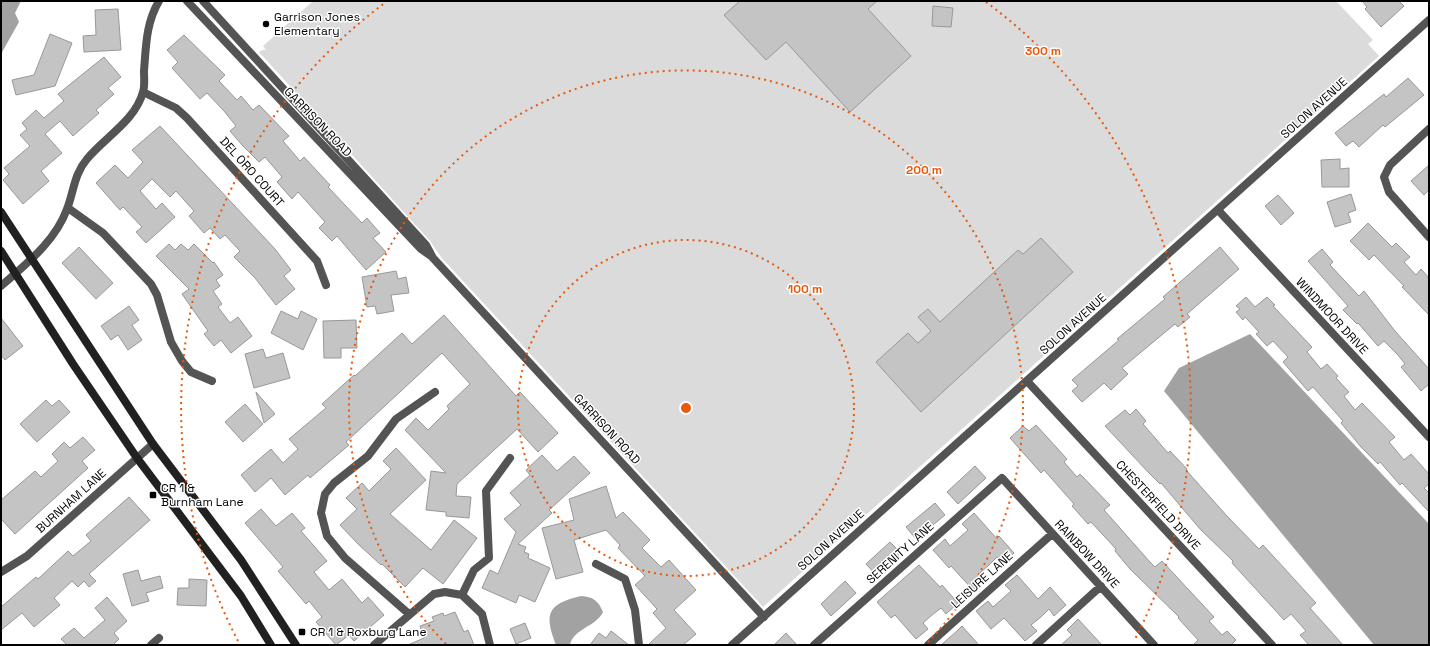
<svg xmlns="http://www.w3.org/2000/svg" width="1430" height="646" viewBox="0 0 1430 646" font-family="'Space Grotesk',sans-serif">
	<rect width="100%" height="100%" fill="#fff"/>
	<!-- green -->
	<path fill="#dbdbdb" d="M313,1H1336L1373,40L1368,44L1379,56L763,607L441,257L430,241L259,52L262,50H266L263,46Z"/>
	<!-- water -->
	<path fill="#a2a2a2" d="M1,1H21L15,13L19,22L1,54Z
		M1250,334L1429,524V645H1374L1164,391L1179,368Z
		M581,596C593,597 598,600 603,612C597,626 573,629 570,645H556C544,614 547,604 581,596Z"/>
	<!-- building -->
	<path fill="#c4c4c4" stroke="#989898" d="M740,1H877L868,9L911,56L850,112L786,42L766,60L724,15Z
		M1362,1H1399L1404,6L1381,27L1365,9L1367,7Z
		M933,6L953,8L951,27L932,26Z
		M118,9L121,50L84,52L83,36L96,35L95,10Z
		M50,34L72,43L55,86L16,95L12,80L34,75Z
		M184,35L225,75L219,81L237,100L241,96L253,110L259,105L289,136L283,141L300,161L304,157L330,185L328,187L362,223L367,218L380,233L373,238L386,252L366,270L337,236L332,241L319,228L325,222L298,192L292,199L277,182L282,177L265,157L259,162L242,145L230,131L236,126L224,111L207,93L200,99L172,68L178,62L167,50Z
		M104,57L121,77L108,88L114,94L96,110L99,113L73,136L60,121L45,134L62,153L41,171L49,181L23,204L3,180L9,174L4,168L30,146L20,135L27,129L22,123L36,110L44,118L64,101L58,94Z
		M1408,78L1424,95L1385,127L1383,125L1359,147L1353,141L1346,146L1335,133L1384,94L1386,97Z
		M160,126L275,249L291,270L284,276L295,289L276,305L255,278L234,257L240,251L225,235L220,239L210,228L204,233L189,216L194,211L176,191L170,197L152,179L140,191L156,209L162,203L175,217L146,243L136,232L142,227L123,207L120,210L96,183L115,165L128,178L143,162L132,150Z
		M1340,159V169L1349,168V187H1322L1321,160Z
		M1429,165V190L1424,195L1411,181Z
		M1351,194L1356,210L1348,213L1351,222L1335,227L1327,202Z
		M1278,195L1294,213L1281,225L1265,206Z
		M1368,223L1392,247L1396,243L1410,257L1404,262L1416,275L1421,269L1429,278V315L1402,287L1404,286L1374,255L1369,260L1350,241Z
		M1041,238L1073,272L921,412L876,362L908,333L918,343L931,331L918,317L928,309L940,322L1018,250L1023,254Z
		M169,244L175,250L181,244L188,250L194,244L213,263L214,262L223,275L216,280L220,286L213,291L222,304L218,307L230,323L238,317L252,336L231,353L221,340L214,346L204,334L208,331L182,294L189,289L156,256Z
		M79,247L113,283L96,299L62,263Z
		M1220,247L1239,269L1187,314L1190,317L1178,327L1175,324L1122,368L1128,374L1111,390L1104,383L1082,402L1072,391L1078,386L1072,380L1119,340L1117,339L1165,299L1163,297Z
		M1322,249L1333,262L1330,265L1359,296L1364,291L1395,331L1429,369V384L1421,391L1401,367L1405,364L1398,355L1384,341L1378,346L1358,323L1357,324L1343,310L1348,306L1308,261Z
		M396,271L398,279L406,277L409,293L391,295L394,311L377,314L375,306L367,307L362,277Z
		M1246,297L1255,307L1267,297L1275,305L1273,306L1312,347L1307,352L1321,369L1327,364L1338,376L1336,378L1349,392L1344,396L1355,410L1362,403L1395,437L1389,442L1404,460L1411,454L1429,474V484L1424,488L1429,493V512L1402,483L1400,485L1380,462L1378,464L1361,447L1341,423L1343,421L1313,387L1308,391L1283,362L1288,357L1273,341L1267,346L1256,334L1259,332L1245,317L1243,320L1236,312L1240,309L1236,306Z
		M129,306L139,320L132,325L142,340L128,350L118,335L111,340L101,326Z
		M281,311L298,319L301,311L317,319L303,350L271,333Z
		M444,315L516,396L520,392L558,433L538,452L517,429L457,484L456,496L471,497L469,518L446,516V512L426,510L431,471L446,473L405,430L416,418L428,430L449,409L447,406L470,384L442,353L346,442L349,445L310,478L308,475L285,495L271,478L255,492L241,475L271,449L283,463L298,449L289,439L326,408L322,404L354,375L355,376L402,333L412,344Z
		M1,318L23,346L5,360L1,355Z
		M356,320L357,348H341V358H324L323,321Z
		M263,349L266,358L283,353L290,378L254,388L245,354Z
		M256,392L275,414L264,423Z
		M46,400L52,406L59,400L70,412L37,442L20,424Z
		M245,404L263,424L243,442L225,422Z
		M1136,409L1146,421L1143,424L1168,453L1170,451L1187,469L1186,470L1227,516L1259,549L1263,545L1316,603L1310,608L1343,645H1309L1300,635L1306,631L1291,614L1284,620L1232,563L1233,561L1200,529L1161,483L1160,484L1148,472L1105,426L1125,410L1130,415Z
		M1036,425L1067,459L1064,462L1077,477L1080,474L1110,505L1104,510L1150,562L1155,567L1162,561L1214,617L1209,621L1222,635L1227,631L1236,640L1231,645H1193L1198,640L1178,618L1179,617L1130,569L1115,551L1116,549L1091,522L1088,524L1072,506L1074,504L1044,470L1041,473L1010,438L1023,426L1029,431Z
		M83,437L95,450L82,461L88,468L15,534L1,519V500L35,471L41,477L58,461L52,454L64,442L70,448Z
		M396,448L426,480L390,514L431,550L454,520L477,538L443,584L423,568L405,587L382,564L381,565L358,544L340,525L357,509L346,498L362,483L369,491L391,469L383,461Z
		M542,455L557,471L574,456L590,473L549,510L552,513L518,544L526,547L524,552L529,554L528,558L550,568L535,602L519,595L516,603L482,588L490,570L498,574L516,532L504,519L521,505L510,493L530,475L526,470Z
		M975,466L986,478L958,504L947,492Z
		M606,486L616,518L623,512L650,540L642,548L661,567L669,560L696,590L674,610L696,634L683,645H648L666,628L653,613L657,609L635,585L645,576L618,548L620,545L606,530L574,540L583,572L556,579L542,528L574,520L569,499Z
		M129,497L150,520L89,574L96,581L89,587L84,581L78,587L72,581L54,598L60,605L34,627L22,613L1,630V607L36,577L38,579L68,551L73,556L91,541L86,535Z
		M935,503L945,515L916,539L906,527Z
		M261,509L276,526L292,513L305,528L301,531L327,561L314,572L329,590L342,579L362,603L368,597L384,615L354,641L349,635L336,645L316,622L322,617L309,601L306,604L278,571L283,567L245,523Z
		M974,513L997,539L999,536L1014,553L1002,563L997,557L989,565L980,573L985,579L973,590L951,566L949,568L933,550L945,539L950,546L968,530L962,524Z
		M890,542L901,553L876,575L866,564Z
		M919,565L940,587L942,585L958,603L946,614L941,608L932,615L923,623L928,629L916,639L895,615L891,618L877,602Z
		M138,570L141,581L160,576L163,588L146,593L149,601L132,606L123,574Z
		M1017,575L1038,599L1050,587L1066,605L1054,616L1049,609L1041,617L1031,625L1037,631L1025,641L1004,618L991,629L976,611L988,601L993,607L1011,591L1005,585Z
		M189,579L207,580L206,606L177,605L178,588H189Z
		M845,581L856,593L831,616L821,604Z
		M107,597L127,621L114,633L119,639L113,645H67L61,639L74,628L84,638L105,620L95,608Z
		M455,612L464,632L468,630L474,645H408L424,638L420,626L434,621L432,617L443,613L444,616Z
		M1078,619L1102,645H1061L1072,635L1067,630Z
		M525,623L531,638L516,644L510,629Z
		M962,626L979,645H941L957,631Z
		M611,631L629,645H590L599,633L606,638Z
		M786,633L797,645H774Z"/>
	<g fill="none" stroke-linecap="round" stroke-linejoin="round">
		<!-- minor -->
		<path stroke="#545454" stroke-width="8" d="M143,92L176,108L187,118L317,261L326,285
			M1429,129L1390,165L1384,177L1389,192L1429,237
			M68,208L103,233L151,284L157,295L171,342L182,361L191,372L212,381
			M1218,210L1429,437
			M1,286C26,264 55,242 67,209C74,191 74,174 87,159C105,137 135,121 143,92C145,86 144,78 144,71C146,46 146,23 159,1
			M1027,381L1272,645
			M596,564L625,579L635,610L639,645
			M1,572L27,556L153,444
			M462,595L474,570L489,558L486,491L510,458
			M409,614L345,558L327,536L321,513L325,494L334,483L368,456L396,419L435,392
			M151,645L159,638
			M374,645L434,594L445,592L462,595L482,614L490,645
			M814,645L1002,478L1154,645
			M928,645L1052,534
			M1036,645L1101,586"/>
		<!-- tertiary -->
		<path stroke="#545454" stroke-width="8" d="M187,1L421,249L431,256
			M203,1L426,245L433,258L764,617
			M732,645L1429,20"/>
		<!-- secondary -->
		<path stroke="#212121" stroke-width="8" d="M1,212L153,444L241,560L296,645
			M1,251L73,364L137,458L241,596L271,645"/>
	</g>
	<!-- distance rings -->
	<g fill="none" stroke="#e8590c" stroke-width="2" stroke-dasharray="2 4">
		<circle cx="686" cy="408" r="168"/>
		<path d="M446 644A337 337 0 1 1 926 644"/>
		<path d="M238 641A505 505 0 0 1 386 2M986 2A505 505 0 0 1 1134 641"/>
	</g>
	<!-- markers -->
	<g fill="#000" stroke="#fff" stroke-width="1.5">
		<circle cx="266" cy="24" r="4"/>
		<rect x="149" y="491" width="8" height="8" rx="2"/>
		<rect x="298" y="628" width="8" height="8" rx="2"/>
	</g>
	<g text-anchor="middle" stroke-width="3" stroke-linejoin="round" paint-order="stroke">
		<!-- poi labels -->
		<g font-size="12" fill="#000" stroke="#fff" text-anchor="start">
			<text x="274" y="21">Garrison Jones<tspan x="274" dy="14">Elementary</tspan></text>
			<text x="161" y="492">CR 1 &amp;<tspan x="161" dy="14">Burnham Lane</tspan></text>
			<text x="310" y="636">CR 1 &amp; Roxburg Lane</text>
		</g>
		<!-- street labels -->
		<g font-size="12" fill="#000" stroke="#fff">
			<text transform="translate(1314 108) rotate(-42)" y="4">SOLON AVENUE</text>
			<text transform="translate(318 122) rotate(46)" y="4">GARRISON ROAD</text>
			<text transform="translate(252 172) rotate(48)" y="4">DEL ORO COURT</text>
			<text transform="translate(1332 316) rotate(47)" y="4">WINDMOOR DRIVE</text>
			<text transform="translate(1073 324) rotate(-42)" y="4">SOLON AVENUE</text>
			<text transform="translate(607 429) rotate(47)" y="4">GARRISON ROAD</text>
			<text transform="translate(71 501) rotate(-42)" y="4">BURNHAM LANE</text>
			<text transform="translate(1158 505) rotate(47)" y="4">CHESTERFIELD DRIVE</text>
			<text transform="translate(831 540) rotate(-42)" y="4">SOLON AVENUE</text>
			<text transform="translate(900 553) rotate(-42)" y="4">SERENITY LANE</text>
			<text transform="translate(1087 554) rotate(47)" y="4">RAINBOW DRIVE</text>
			<text transform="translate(982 580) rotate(-42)" y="4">LEISURE LANE</text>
		</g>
	</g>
	<circle cx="686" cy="408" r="6" fill="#e8590c" stroke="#fff" stroke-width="2"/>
	<g font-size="12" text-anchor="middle" font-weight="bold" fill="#e8590c" stroke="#fff" stroke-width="3" stroke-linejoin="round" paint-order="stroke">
		<text x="1043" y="55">300 m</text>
		<text x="924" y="174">200 m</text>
		<text x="805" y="293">100 m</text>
	</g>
	<!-- border -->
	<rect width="1430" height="646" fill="none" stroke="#000000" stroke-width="4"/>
</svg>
